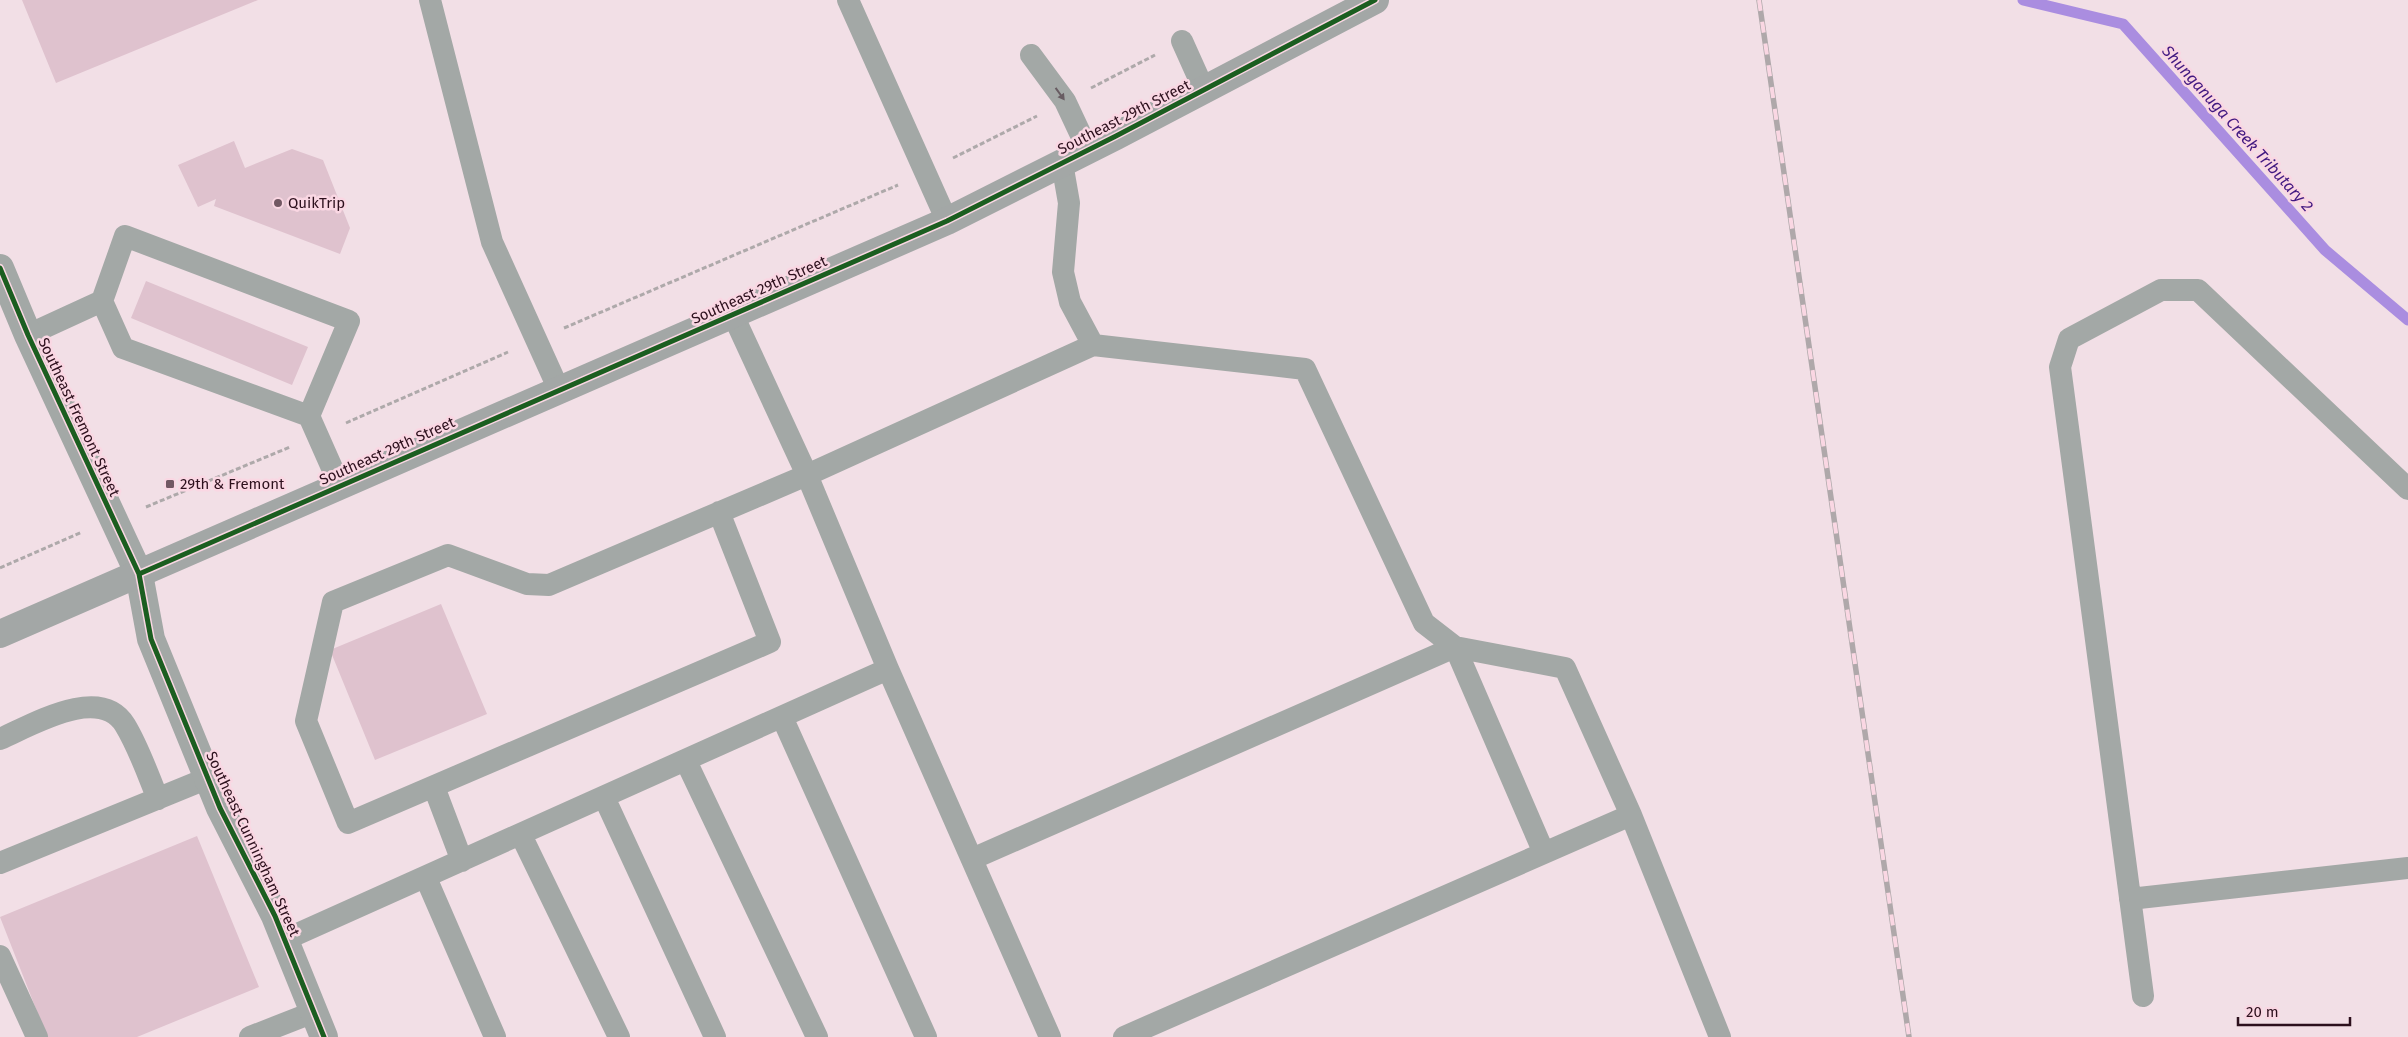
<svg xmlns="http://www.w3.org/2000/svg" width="2408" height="1037" viewBox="0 0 2408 1037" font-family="'Fira Sans',sans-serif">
	<rect width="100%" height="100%" fill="#f2dfe6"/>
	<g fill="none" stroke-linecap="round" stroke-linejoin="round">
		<!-- stream -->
		<path stroke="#aa8de0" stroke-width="11" d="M2023,0L2123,24L2325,250L2408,320"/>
	</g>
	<!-- building -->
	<path fill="#dfc2ce" d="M22,0H258L56,83Z
		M234,141L245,168L292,149L323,160L350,228L340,254L214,206L216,199L198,207L178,165Z
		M146,281L308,347L292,385L131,318Z
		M441,604L487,714L375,760L330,650Z
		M197,836L259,987L137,1037H47L0,917Z"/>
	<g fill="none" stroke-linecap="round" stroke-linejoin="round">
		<!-- path -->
		<path stroke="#aea9aa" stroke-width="3" stroke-dasharray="5 2.5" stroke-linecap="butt" d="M1091,88L1155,55
			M953,158L1037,116
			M564,328L898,185
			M346,423L508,352
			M146,507L290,447
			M0,568L82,532"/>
		<!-- service -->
		<path stroke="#a3a8a6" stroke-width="22" d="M430,0L492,242L559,390
			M848,0L947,221
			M1182,41L1204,90
			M1031,55L1065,101L1088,150
			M1062,163L1069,203L1063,272L1070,302L1093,345
			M102,301L123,348L309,416
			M28,335L102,301L125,236L349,321L309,416L340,486
			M719,512L770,642L348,823L306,721L333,602L448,555L527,584L549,585L807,475L733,315
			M782,717L926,1037
			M0,739C32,725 100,684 125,725C139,748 148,775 158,799
			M686,761L817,1037
			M434,787L462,861
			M604,797L715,1037
			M1631,815L1720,1037
			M521,835L619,1037
			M972,859L1455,647L1544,853
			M0,863L208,778
			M426,878L495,1037
			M2130,899L2408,868
			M284,940L888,669
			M0,956L37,1037
			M2143,996L2060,367L2069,339L2161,290H2198L2408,489
			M250,1037L314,1012
			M1050,1037L888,669L807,475L1093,345L1305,369L1424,623L1455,647L1565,668L1631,815L1124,1037"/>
		<!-- minor -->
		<path stroke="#a3a8a6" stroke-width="28" d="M139,574L151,639L220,808L275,916L324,1037"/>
		<!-- tertiary -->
		<path stroke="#a3a8a6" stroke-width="28" d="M0,268L28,335L139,574"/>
		<!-- secondary -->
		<path stroke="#a3a7a6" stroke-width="28" d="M0,634L947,221L1116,136L1375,0"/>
		<defs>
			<path id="rail" d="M1759,0L1909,1037"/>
		</defs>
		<!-- rail casing -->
		<use href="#rail" stroke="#afa8aa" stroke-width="5.5"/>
		<!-- rail -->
		<use href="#rail" stroke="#fad7e3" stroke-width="4" stroke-dasharray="11" stroke-linecap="butt"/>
		<defs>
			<path id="cycleway" d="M0,268L28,335L139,574L151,639L220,808L275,916L324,1037
				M139,574L947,221L1116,136L1375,0"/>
		</defs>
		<!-- cycleway casing -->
		<use href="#cycleway" stroke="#fad7e3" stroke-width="8"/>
		<!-- cycleway -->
		<use href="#cycleway" stroke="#1b5e20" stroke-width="5"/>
	</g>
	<!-- one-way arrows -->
	<defs><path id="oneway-solid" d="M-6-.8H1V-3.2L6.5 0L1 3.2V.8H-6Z" transform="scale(1.25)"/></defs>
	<use fill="#685c62" href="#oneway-solid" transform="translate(1060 94) rotate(54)"/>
	<!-- markers -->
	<g fill="#725863" stroke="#fad7e3" stroke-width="2">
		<circle cx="278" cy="203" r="5"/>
		<rect x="165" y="479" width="10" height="10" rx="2.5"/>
	</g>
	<g text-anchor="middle" stroke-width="5" stroke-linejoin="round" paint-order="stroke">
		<!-- street labels -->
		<g font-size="15" fill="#2d101d" stroke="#fad7e3">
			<text transform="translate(1124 117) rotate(-27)" y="5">Southeast 29th Street</text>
			<text transform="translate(759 290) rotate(-24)" y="5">Southeast 29th Street</text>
			<text transform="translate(79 417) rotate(65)" y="5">Southeast Fremont Street</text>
			<text transform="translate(387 451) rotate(-24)" y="5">Southeast 29th Street</text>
			<text transform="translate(253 844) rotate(65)" y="5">Southeast Cunningham Street</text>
		</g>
		<!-- poi labels -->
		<g font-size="15" fill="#2d101d" stroke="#fad7e3" text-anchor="start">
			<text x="288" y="208">QuikTrip</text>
			<text x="180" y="489">29th &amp; Fremont</text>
		</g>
		<!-- water labels -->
		<g font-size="16" font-style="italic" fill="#411880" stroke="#fad7e3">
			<text transform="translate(2238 128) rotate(48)" y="6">Shunganuga Creek Tributary 2</text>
		</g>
	</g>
	<!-- scale -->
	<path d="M2238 1017v8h112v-8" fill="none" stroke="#2d101d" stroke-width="2.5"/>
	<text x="2246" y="1017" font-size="15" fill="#2d101d" stroke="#fad7e3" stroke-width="4" paint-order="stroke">20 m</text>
</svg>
